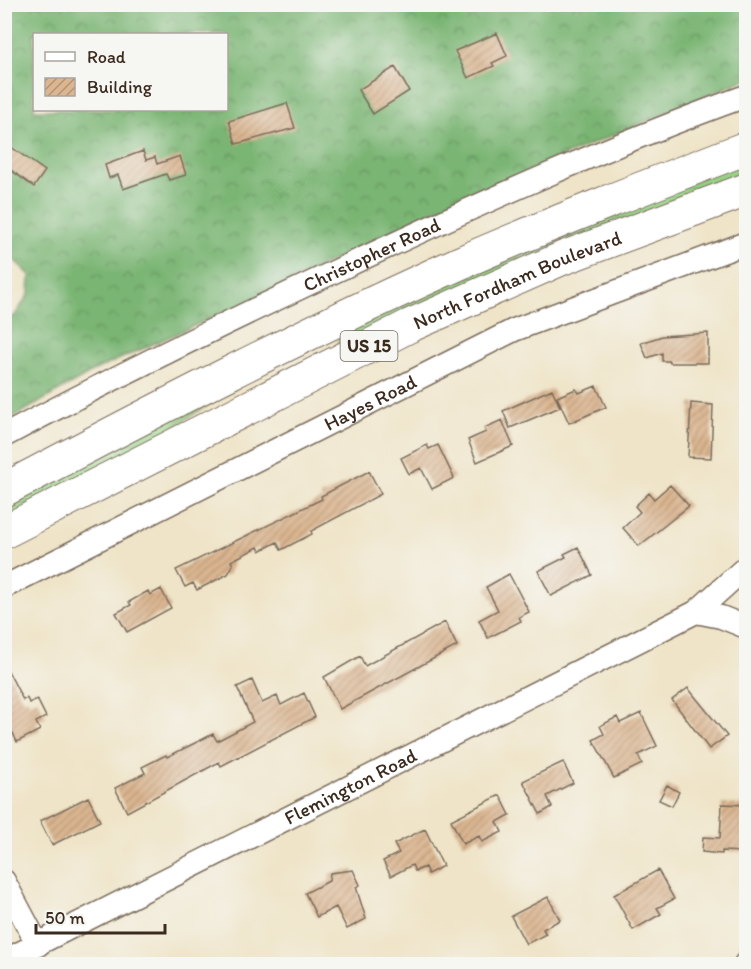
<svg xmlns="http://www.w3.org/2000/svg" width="751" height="969" viewBox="0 0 751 969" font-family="Itim,sans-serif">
	<defs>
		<pattern id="grass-tufts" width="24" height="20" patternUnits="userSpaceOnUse" patternTransform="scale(1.5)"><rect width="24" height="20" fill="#98d386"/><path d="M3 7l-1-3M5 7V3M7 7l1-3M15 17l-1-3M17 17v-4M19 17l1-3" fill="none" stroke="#84b573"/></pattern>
		<pattern id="forest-crowns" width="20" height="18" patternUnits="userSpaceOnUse" patternTransform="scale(1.5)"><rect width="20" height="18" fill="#7ab573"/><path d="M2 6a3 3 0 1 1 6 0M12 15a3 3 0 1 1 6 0" fill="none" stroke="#65935e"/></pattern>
		<pattern id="building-hatch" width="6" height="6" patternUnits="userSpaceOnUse" patternTransform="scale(1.5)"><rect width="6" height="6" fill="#dbb691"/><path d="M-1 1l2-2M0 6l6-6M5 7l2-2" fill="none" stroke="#b39476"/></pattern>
	</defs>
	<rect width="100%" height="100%" fill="#f6f6f2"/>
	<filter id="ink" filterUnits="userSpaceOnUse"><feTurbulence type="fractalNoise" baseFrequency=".0167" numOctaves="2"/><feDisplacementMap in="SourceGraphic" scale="12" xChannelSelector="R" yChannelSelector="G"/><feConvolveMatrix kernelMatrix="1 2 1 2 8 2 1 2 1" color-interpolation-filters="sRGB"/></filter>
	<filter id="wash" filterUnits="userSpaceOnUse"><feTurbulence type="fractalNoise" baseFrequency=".008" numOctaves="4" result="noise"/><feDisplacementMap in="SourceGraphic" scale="24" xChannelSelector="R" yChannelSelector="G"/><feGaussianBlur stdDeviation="1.35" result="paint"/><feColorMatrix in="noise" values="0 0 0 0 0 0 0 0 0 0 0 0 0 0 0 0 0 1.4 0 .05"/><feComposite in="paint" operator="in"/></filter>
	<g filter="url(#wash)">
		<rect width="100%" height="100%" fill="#efe4c8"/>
		<!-- grass -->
		<path fill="url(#grass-tufts)" stroke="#6a7e52" stroke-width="1.5" d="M746,159V179L335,352L342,328Z
			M287,355L108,468L5,522L4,500Z"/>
		<!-- forest -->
		<path fill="url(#forest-crowns)" stroke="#5a7048" stroke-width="1.5" fill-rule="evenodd" d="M5,5H746V79L436,210L259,297L97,369L5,422V317H14L29,294L30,275L13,259L5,257ZM34,34H226V110H34Z"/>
		<g id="blocks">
			<!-- building -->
			<path fill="url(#building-hatch)" d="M497,33L507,56L492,63L494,66L468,78L455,51Z
				M395,67L409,91L373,114L358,90Z
				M287,103L295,128L236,144L229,121Z
				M4,142L45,171L34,187L4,165Z
				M143,151L146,160L155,157L157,164L180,156L186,175L169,180L166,174L123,189L118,175L109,178L105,165Z
				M708,333V363H670L669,361H662V353L647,358L641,343L662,336Z
				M596,386L606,407L569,423L557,397L576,389L579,393Z
				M552,389L560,407L510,428L503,411Z
				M691,403L713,405L711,458L688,457Z
				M502,420L513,446L477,462L468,440L486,432L484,428Z
				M427,445L429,449L438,445L454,478L432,489L421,468L409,474L401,458Z
				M369,471L381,494L311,531L312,534L281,550L277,542L260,551L258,547L231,561L233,565L228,574L197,590L193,583L185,587L176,570L322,499L321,496Z
				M670,485L689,506L639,546L623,528L640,512L635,506L649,493L654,499Z
				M578,547L592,575L551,596L538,571L566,557L564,554Z
				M509,574L529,612L519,617L521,621L488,638L479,620L498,610L486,587Z
				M161,589L171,608L127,632L116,613L131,605L129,602L148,591L150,595Z
				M445,622L457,646L340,709L324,677L360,656L365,666Z
				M4,663L23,700L27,698L29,703L37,699L46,717L36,722L40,730L17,742L13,733L4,737Z
				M252,680L262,703L277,696L281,705L304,693L315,717L221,766L219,762L127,812L115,788L145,773L142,767L166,755L167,757L213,734L217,741L253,722L237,687Z
				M688,688L727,736L709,749L672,700Z
				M641,713L657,746L638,755L642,764L614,778L593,740L604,734L600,726L617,717L620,723Z
				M563,762L573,783L547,796L552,807L540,814L523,781Z
				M667,785L679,792L672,806L659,800Z
				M500,795L510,815L497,822L502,832L482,842L479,836L463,844L451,820Z
				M88,797L100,821L52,845L40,821Z
				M722,804L747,805L743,852L722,851V854L702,852L703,837L720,838Z
				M425,829L443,866L428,874L425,867L415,871L412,865L391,876L383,861L399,853L394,844Z
				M353,870L360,885L356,887L366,919L347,929L336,907L317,917L305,893L329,881L330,873Z
				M658,870L674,899L657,908L661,914L633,930L614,895Z
				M548,897L560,920L543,929L546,934L526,944L511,916Z"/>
		</g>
	</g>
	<g filter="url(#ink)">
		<use href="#blocks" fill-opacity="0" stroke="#7a6b5a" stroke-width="1.5"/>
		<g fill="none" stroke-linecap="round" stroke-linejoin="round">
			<defs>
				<g id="minor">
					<path id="s1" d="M4,436C114,377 225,323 338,270C472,207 607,146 746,96"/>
					<path id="s2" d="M4,587L514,330L746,243"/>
					<path d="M696,612L721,617L746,627"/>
					<path d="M4,881L38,945"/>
					<path id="s3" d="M4,961L696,612L746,567"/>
					<path d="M745,964L746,963"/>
				</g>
				<g id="highway">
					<path d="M4,490C154,411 305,332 460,263C554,222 650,185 746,148"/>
					<path id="s4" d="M4,532L409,326L563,258L746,190"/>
				</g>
			</defs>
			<!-- minor casing -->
			<use href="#minor" stroke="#7a6b5a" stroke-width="25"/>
			<!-- highway casing -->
			<use href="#highway" stroke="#7a6b5a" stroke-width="35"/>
			<!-- minor -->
			<use href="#minor" stroke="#fff" stroke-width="22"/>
			<!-- highway -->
			<use href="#highway" stroke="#fff" stroke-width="33"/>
		</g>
	</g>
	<g text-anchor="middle" stroke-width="6" stroke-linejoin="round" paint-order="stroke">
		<!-- shield labels -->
		<rect fill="#f6f6f2" stroke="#73675e" stroke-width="1.5" x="340.5" y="331" width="57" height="30" rx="4.5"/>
		<g font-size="18" font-weight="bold" fill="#3b2a1e">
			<text x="369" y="352">US 15</text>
		</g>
		<!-- street labels -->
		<g font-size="20" fill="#3b2a1e" stroke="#f6f6f2">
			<text dy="7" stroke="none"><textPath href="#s1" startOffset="410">Christopher Road</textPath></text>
			<text dy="7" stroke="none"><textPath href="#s4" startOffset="572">North Fordham Boulevard</textPath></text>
			<text dy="7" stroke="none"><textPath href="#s2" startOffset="410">Hayes Road</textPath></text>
			<text dy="7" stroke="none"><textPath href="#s3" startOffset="388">Flemington Road</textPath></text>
		</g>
	</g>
	<!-- margin -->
	<rect width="751" height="969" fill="none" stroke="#f6f6f2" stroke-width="24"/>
	<!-- legend -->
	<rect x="33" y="33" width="195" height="78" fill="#f6f6f2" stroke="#aba49d" stroke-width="1.5"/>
	<rect x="45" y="52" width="30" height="9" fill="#ffffff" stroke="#aba49d" stroke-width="1.5"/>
	<text x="87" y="63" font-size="18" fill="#3b2a1e">Road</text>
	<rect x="45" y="78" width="30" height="18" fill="url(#building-hatch)" stroke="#aba49d" stroke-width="1.5"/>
	<text x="87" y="93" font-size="18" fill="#3b2a1e">Building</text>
	<!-- scale -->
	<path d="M36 924v9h129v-9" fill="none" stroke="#3b2a1e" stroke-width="3"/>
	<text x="45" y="924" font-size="18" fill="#3b2a1e" stroke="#f6f6f2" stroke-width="4.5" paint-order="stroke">50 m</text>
</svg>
